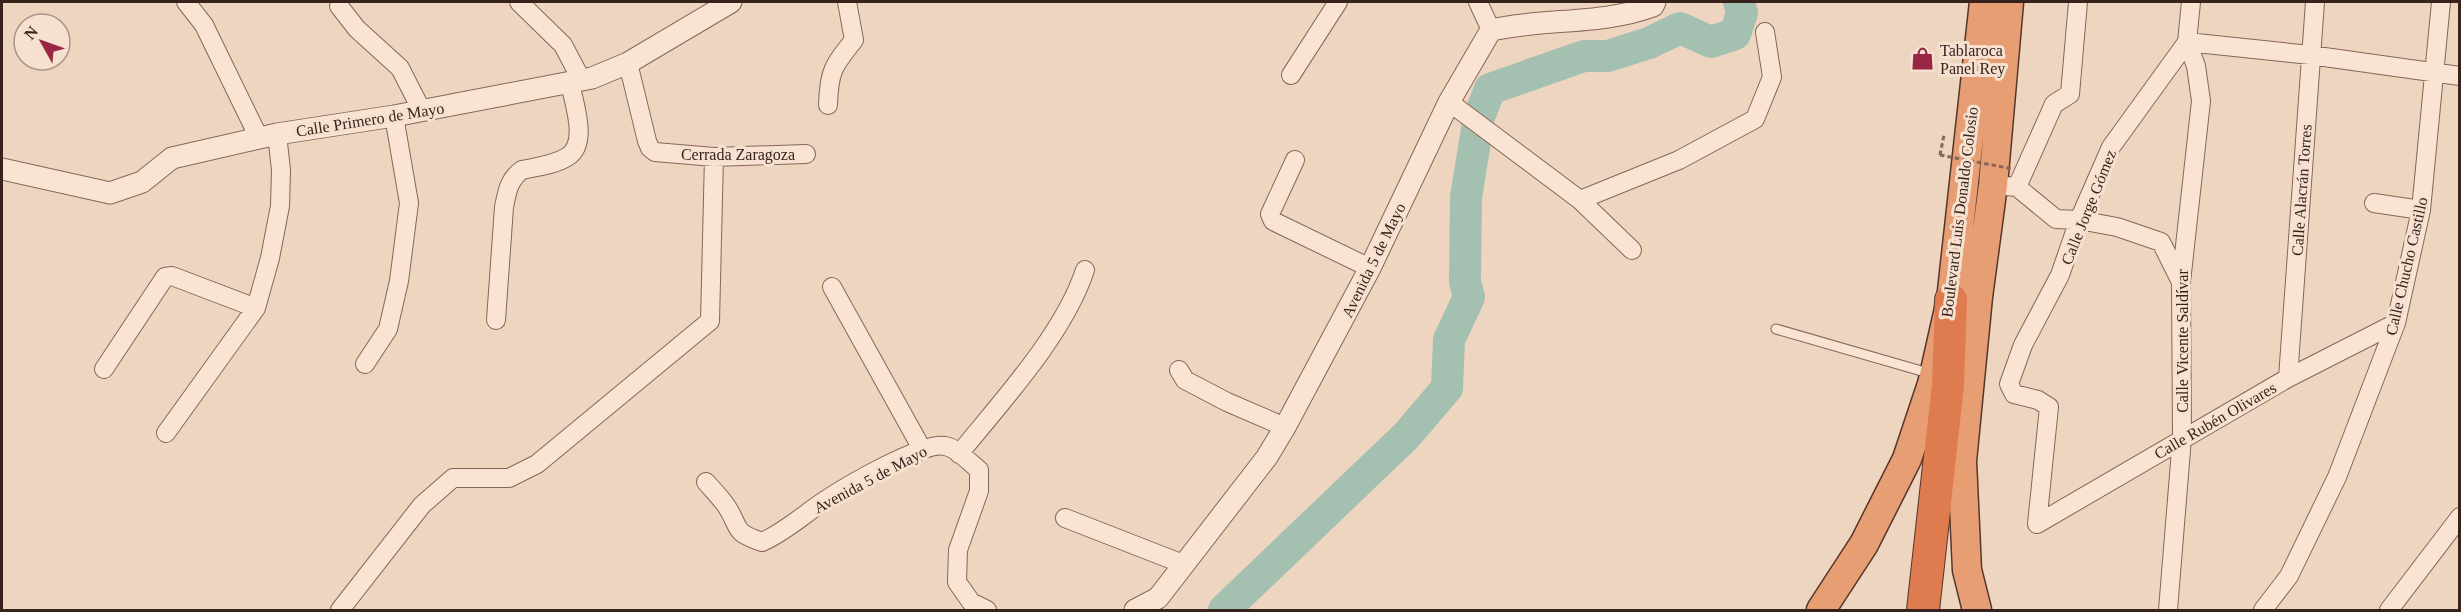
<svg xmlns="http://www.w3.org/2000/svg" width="2461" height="612" viewBox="0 0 2461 612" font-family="'Times New Roman',serif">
	<rect width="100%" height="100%" fill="#eed5c0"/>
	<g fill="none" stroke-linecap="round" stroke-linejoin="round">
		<!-- river -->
		<path stroke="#a3c0b0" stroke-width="32" d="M1224,610L1407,435L1447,388L1449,340L1469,297L1465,282L1466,197L1479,117L1490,89L1584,56H1608L1649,43L1680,28L1711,42L1735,34L1742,13L1739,2"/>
		<defs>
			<path id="service" d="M1776,329L1932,374"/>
			<path id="minor" d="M186,2L204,25L259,138
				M519,2L563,45L582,81
				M1478,2L1491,30
				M339,6L357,29L400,68L422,111
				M2187,42L2310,55L2460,76
				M628,63L647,141L650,148L655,152L714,157L806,154
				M1291,75L1338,2
				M1449,102L1580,200L1632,250
				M828,105C829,71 833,66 854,40L847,2
				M1295,160L1270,214L1273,221L1370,268
				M1993,185L2017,187L2056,219L2079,220L2117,227L2161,242L2181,282
				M2017,187L2054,104L2070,94L2078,2
				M1580,200L1679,160L1755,119L1772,77L1765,32
				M2374,203L2421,210
				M832,287L922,449
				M496,320L504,207C507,192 509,179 522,170C536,167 554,165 567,157C589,144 574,104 570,83
				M365,364L388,329L399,281L409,203L394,116
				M104,369L165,277L172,276L256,308
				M1179,370L1185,380L1227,402L1285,427
				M2288,378L2315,2
				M166,433L256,308L270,258L280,206L281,170L277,134
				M959,454C1002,401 1064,334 1085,270
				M706,482C713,490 721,498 727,507C741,529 732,532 762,542C785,532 803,515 824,501C845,487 923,441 945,446C957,448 969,462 979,470V491L958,550L957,582L971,602L987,610
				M1065,518L1183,564
				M2037,524L2049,407L2038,400L2014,394L2009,384L2023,345L2060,275L2079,220L2111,147L2187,42
				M2037,524L2288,378L2396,323
				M340,610L422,505L453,478H509L537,464L710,321L714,157
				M2168,610L2182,438L2181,282L2201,101L2196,66L2187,42L2191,2
				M2263,610L2289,576L2337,477L2396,323L2421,210L2441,2
				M2389,610L2460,517"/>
			<path id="tertiary" d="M2,169L110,193L142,182L172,158L277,134L394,116L592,78L628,63L731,2
				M1135,610L1158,598L1267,457L1285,427L1370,268L1449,102L1491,30C1545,18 1602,25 1653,6L1655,2"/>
			<path id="trunk" d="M1821,610L1864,544L1907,459L1932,384L1951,300L1984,2
				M1977,610L1967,570L1962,461L1978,297L1993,185L2009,2"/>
			<path id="motorway" d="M1923,610L1948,385L1951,300"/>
		</defs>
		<!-- service casing -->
		<use href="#service" stroke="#876558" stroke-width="11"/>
		<!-- minor casing -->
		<use href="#minor" stroke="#876558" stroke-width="20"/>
		<!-- tertiary casing -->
		<use href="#tertiary" stroke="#876558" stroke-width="23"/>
		<!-- trunk casing -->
		<use href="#trunk" stroke="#55352c" stroke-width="31"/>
		<!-- motorway casing -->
		<use href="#motorway" stroke="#55352c" stroke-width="34"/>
		<!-- path -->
		<path stroke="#876558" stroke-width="3" stroke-dasharray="4.5 3" stroke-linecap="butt" d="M1940,155L1944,135H1946"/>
		<!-- service -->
		<use href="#service" stroke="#f9e4d3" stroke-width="9"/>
		<!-- minor -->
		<use href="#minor" stroke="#f9e4d3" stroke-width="18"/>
		<!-- tertiary -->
		<use href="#tertiary" stroke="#f9e4d3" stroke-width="21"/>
		<!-- trunk -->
		<use href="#trunk" stroke="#e89e73" stroke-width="28"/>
		<!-- motorway -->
		<use href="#motorway" stroke="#df7c4f" stroke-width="32"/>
		<!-- path-bridge -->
		<path stroke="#876558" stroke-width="3" stroke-dasharray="4.5 3" stroke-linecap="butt" d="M1940,155L2013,169"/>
	</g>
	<!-- icons -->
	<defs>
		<symbol id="shop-bare" viewBox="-9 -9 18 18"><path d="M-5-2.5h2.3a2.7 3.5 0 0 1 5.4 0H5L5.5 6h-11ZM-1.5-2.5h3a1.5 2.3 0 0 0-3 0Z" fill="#972744" stroke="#f6e1d0" stroke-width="2.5" paint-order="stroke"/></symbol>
	</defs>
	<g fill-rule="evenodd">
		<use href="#shop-bare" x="1906" y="42" width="33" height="33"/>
	</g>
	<g text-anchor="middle" stroke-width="6" stroke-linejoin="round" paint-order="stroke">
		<!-- poi labels -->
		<g font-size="16" fill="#37231c" stroke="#f6e1d0" text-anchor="start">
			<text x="1940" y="56">Tablaroca<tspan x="1940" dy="18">Panel Rey</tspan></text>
		</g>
		<!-- street labels -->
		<g font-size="16" fill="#37231c" stroke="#f6e1d0">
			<text transform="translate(370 119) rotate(-9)" y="6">Calle Primero de Mayo</text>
			<text x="738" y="160">Cerrada Zaragoza</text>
			<text transform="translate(2301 190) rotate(-86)" y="6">Calle Alacrán Torres</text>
			<text transform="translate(2088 207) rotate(-68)" y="6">Calle Jorge Gómez</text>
			<text transform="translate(1959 212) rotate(-83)" y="6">Boulevard Luis Donaldo Colosio</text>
			<text transform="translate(1373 260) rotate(-64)" y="6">Avenida 5 de Mayo</text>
			<text transform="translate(2406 266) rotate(-77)" y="6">Calle Chucho Castillo</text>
			<text transform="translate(2182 341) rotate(-90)" y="6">Calle Vicente Saldívar</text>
			<text transform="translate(2215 420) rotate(-30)" y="6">Calle Rubén Olivares</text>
			<text transform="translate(870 479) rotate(-28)" y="6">Avenida 5 de Mayo</text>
		</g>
	</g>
	<!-- border -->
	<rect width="2461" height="612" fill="none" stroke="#37231c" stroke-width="6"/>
	<!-- north arrow -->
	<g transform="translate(42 42) rotate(310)"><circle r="28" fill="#f6e1d0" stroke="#aa9588" stroke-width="1.5"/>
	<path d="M0-4.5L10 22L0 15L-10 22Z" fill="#972744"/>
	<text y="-9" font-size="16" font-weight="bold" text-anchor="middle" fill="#37231c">N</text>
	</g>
</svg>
